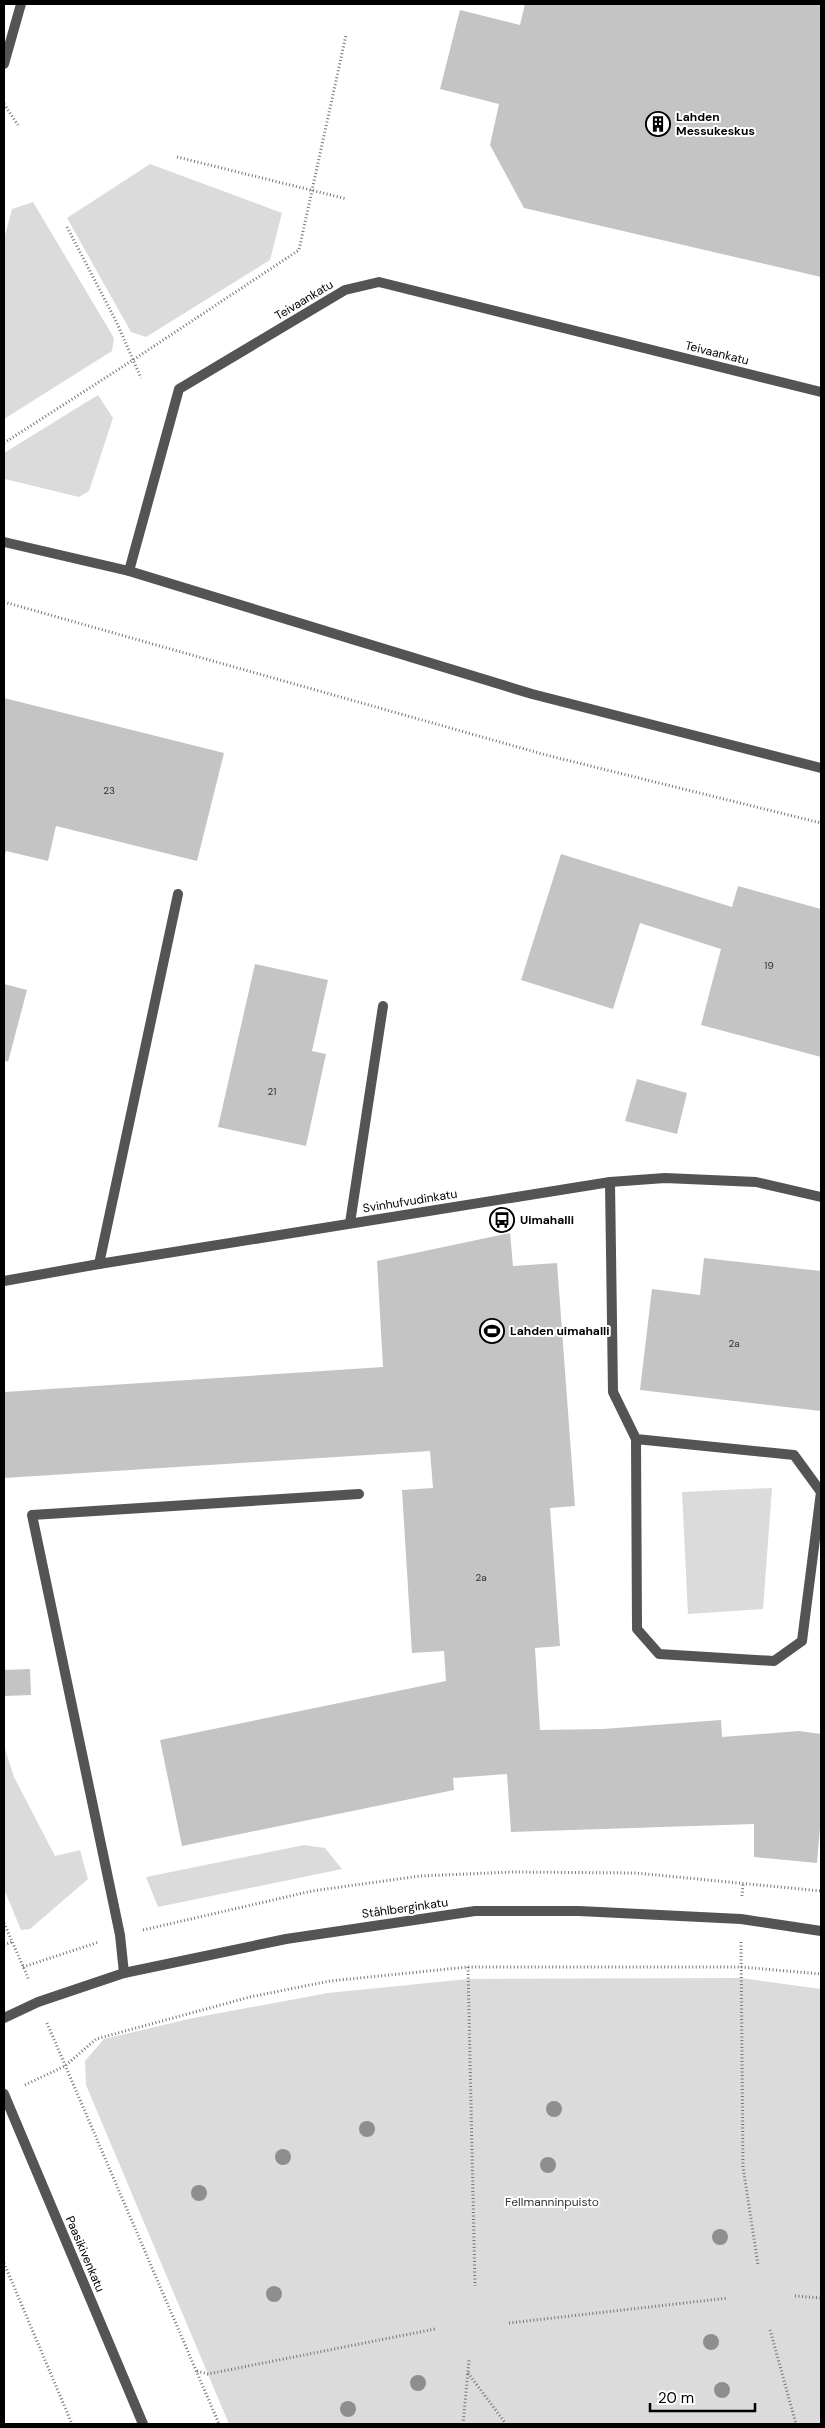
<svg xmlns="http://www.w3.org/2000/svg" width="825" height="2428" viewBox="0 0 825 2428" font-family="'DM Sans',sans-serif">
	<rect width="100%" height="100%" fill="#fff"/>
	<!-- green -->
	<path fill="#dbdbdb" d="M150,164L282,213L270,260L146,337L131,332L67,218Z
		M33,202L114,338L112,351L4,419V239L12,209Z
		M98,395L113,418L89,491L79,497L5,479L4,453Z
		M772,1488L763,1609L688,1614L682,1492Z
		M4,1746L14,1777L55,1856L80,1850L88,1879L30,1929L21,1930L4,1889Z
		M304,1845L325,1848L342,1869L158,1907L146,1877Z
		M741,1978L821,1989V2424H229L86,2085L85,2061L104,2039L193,2018L328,1993L468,1979Z"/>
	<!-- building -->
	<path fill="#c4c4c4" d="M525,4H821V277L524,208L490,145L499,104L440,89L460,10L520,25Z
		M4,698L224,753L197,861L56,826L48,861L6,851L4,858Z
		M561,854L732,907L738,886L821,909V1057L701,1025L721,949L640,923L613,1009L521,980Z
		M255,964L328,980L312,1051L326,1054L306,1146L218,1127Z
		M4,984L27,990L8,1062L4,1060Z
		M637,1079L687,1093L677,1134L625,1121Z
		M510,1233L513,1266L557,1263L575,1506L550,1508L560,1646L535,1648L540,1730L603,1729L721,1720L722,1737L799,1731L821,1734V1815L817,1863L754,1857V1824L511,1832L507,1774L453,1778L454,1790L182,1846L160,1740L446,1681L444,1651L412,1653L402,1490L433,1488L430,1451L4,1478V1392L383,1367L377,1261Z
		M704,1258L821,1271V1411L640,1390L652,1289L700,1295Z
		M30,1669L31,1695L4,1696V1670Z"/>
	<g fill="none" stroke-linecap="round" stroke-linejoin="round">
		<!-- path -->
		<path stroke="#767676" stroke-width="3" stroke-dasharray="1 2.5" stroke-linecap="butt" d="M4,104L18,125
			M177,157L347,199
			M67,227L117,323L141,378
			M4,443L133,360L299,250L346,35
			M4,602L546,755L821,823
			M742,1896L743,1884
			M4,1923L29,1980
			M143,1930L312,1891L420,1876L512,1872L636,1873L821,1891
			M741,1942L743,2167L758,2265
			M4,1945L12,1942
			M23,1967L99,1942
			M468,1967L475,2286
			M47,2023L219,2424
			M25,2085L65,2066L96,2039L250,1997L330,1981L468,1967H741L821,1974
			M4,2263L72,2424
			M795,2296L821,2298
			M509,2323L728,2298
			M770,2330L796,2424
			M197,2371L208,2374L435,2329
			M468,2373L506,2424
			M463,2424L469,2360"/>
		<!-- lane -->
		<path stroke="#545454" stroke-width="10" d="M129,571L532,694L821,768
			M610,1182L613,1392L636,1439L637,1629L659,1654L774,1661L802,1641L821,1492L794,1455L636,1439
			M350,1223L383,1006
			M99,1264L178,894
			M124,1973L120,1935L32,1515L359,1494"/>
		<!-- street -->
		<path stroke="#545454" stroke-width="10" d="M4,64L21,4
			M4,542L129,571L179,389L345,290L379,282L821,392
			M4,1281L99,1264L610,1182L665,1178L756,1182L821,1197
			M4,2018L38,2002L124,1973L286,1939L475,1911H579L741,1919L821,1931
			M4,2094L143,2424"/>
	</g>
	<!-- trees -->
	<g fill="#8e8e8e">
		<circle cx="554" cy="2109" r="8"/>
		<circle cx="367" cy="2129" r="8"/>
		<circle cx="283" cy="2157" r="8"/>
		<circle cx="548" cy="2165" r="8"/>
		<circle cx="199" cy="2193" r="8"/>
		<circle cx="720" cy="2237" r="8"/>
		<circle cx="274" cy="2294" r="8"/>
		<circle cx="711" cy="2342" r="8"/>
		<circle cx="418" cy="2383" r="8"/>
		<circle cx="722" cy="2390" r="8"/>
		<circle cx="348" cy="2409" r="8"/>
	</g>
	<!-- icons -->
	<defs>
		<symbol id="building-ring" viewBox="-11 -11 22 22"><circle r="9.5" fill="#fff" stroke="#000" stroke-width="1.5"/><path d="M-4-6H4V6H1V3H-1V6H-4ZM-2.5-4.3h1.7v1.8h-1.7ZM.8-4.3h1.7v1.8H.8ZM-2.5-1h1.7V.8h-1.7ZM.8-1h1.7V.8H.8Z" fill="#000"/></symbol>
		<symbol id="bus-ring" viewBox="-11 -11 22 22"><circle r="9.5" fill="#fff" stroke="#000" stroke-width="1.5"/><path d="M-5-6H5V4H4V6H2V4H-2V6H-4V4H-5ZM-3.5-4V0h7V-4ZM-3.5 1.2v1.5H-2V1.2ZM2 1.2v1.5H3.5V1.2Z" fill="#000"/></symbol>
		<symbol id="stadium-ring" viewBox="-11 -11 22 22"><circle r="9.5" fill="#fff" stroke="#000" stroke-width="1.5"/><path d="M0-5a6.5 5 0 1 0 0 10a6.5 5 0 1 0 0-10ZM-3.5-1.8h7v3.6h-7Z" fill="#000"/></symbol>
	</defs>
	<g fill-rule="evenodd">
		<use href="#building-ring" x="644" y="110" width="28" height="28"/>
		<use href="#bus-ring" x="488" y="1206" width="28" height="28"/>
		<use href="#stadium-ring" x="478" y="1317" width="28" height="28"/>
	</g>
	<g text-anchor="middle" stroke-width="4" stroke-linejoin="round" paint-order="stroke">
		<!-- number labels -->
		<g font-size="10" fill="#313131">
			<text x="109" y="794">23</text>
			<text x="769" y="969">19</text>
			<text x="272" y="1095">21</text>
			<text x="734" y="1347">2a</text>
			<text x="481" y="1581">2a</text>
		</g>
		<!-- poi labels -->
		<g font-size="12" font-weight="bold" fill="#000" stroke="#fff" text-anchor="start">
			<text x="676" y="121">Lahden<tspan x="676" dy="14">Messukeskus</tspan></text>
			<text x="520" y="1224">Uimahalli</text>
			<text x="510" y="1335">Lahden uimahalli</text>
		</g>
		<!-- street labels -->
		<g font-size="12" fill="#000" stroke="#fff">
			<text transform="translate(304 300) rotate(-31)" y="4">Teivaankatu</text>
			<text transform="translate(717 353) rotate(14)" y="4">Teivaankatu</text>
			<text transform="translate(410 1201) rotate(-9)" y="4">Svinhufvudinkatu</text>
			<text transform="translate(405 1908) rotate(-8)" y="4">Ståhlberginkatu</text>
			<text transform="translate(85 2254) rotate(67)" y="4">Paasikivenkatu</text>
		</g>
		<!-- park labels -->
		<g font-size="12" fill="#323232" stroke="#fff">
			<text x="552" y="2206">Fellmanninpuisto</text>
		</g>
	</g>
	<!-- border -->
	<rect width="825" height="2428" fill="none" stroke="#000000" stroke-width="10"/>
	<!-- scale -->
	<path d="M650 2403v8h105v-8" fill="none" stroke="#000000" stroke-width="2.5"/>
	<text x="658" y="2403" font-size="15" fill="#000000" stroke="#ffffff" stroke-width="4" paint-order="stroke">20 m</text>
</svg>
